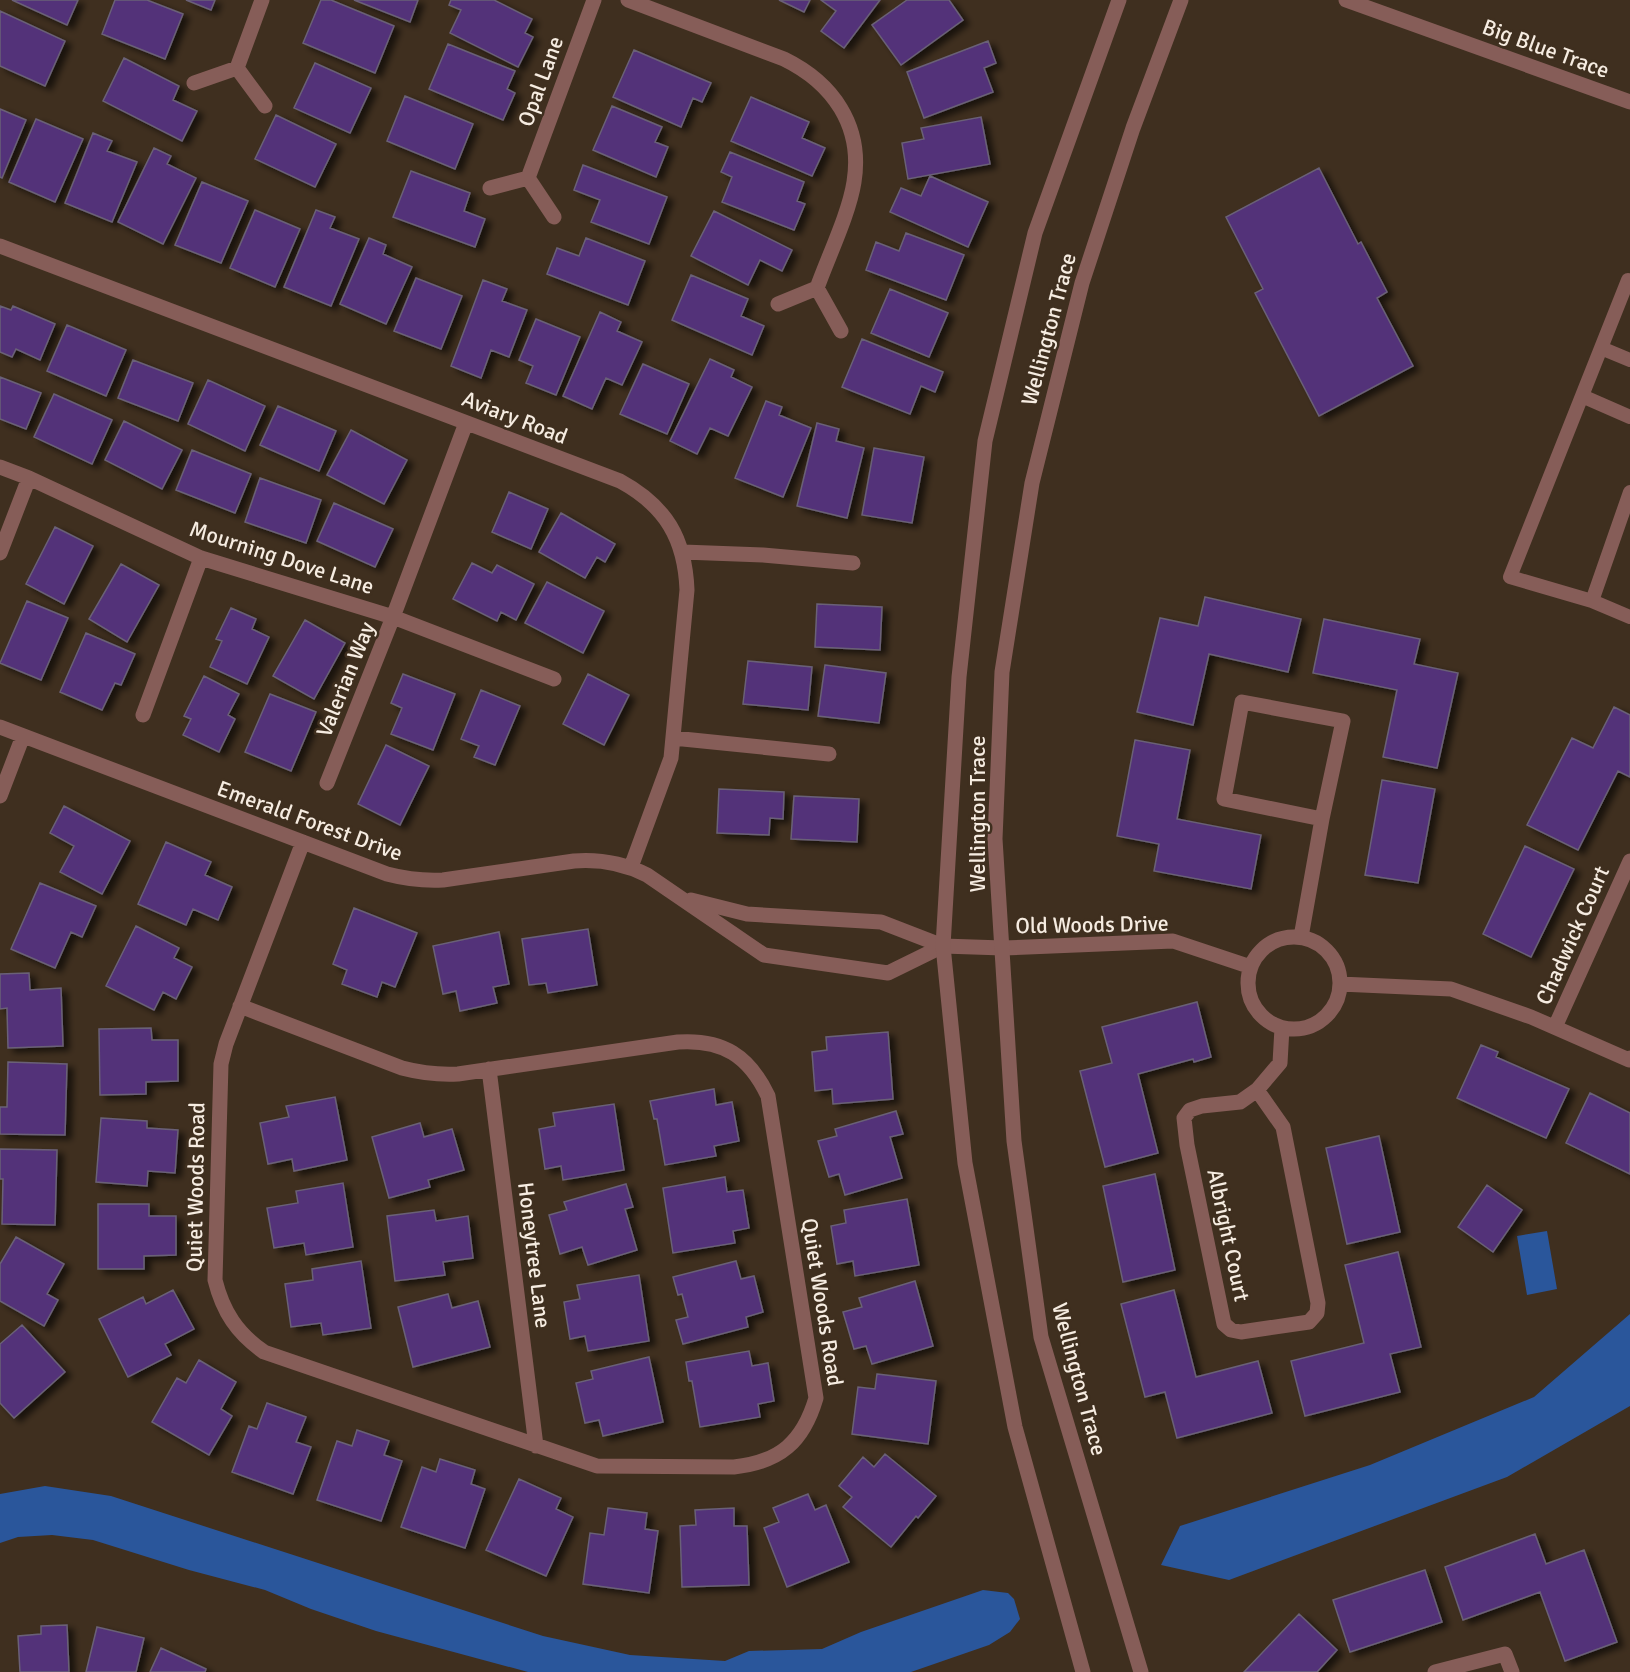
<svg xmlns="http://www.w3.org/2000/svg" width="1630" height="1672" viewBox="0 0 1630 1672" font-family="Signika,sans-serif">
	<defs>
		<filter id="shadow"><feDropShadow dx="6" dy="4" stdDeviation="3" flood-color="#0009"/></filter>
	</defs>
	<rect width="100%" height="100%" fill="#3f2f1f"/>
	<!-- water -->
	<path fill="#2a569b" d="M1547,1231L1557,1289L1527,1295L1517,1236Z
		M1630,1314V1406L1507,1477L1229,1580L1161,1565L1180,1526L1370,1465L1534,1397Z
		M45,1486L111,1496L543,1636L630,1655L725,1661L749,1651L822,1649L861,1632L983,1590L1008,1593L1014,1599L1020,1619L1010,1632L989,1645L911,1672H528L376,1631L311,1609L265,1590L189,1570L93,1540L52,1535L18,1537L0,1543V1494Z"/>
	<!-- building -->
	<path fill="#523079" stroke="#6a6177" stroke-width="1.5" filter="url(#shadow)" d="M12,0H78L67,25Z
		M115,0H147L183,14L165,59L102,34Z
		M186,0H215L211,10Z
		M321,0H331L394,26L375,73L303,43Z
		M354,0H418L410,22Z
		M451,0H494L532,19L525,33L533,37L518,67L450,33L461,10L449,5Z
		M779,0H810L804,12Z
		M821,0H880L844,48L821,31L836,11Z
		M907,0H949L963,20L901,65L872,25Z
		M0,11L65,41L45,86L0,66Z
		M988,41L996,63L984,68L993,92L924,118L907,72Z
		M448,44L515,71L507,89L515,93L503,120L429,89Z
		M634,50L711,83L702,102L693,98L681,127L613,97Z
		M124,58L179,86L173,100L197,111L182,141L103,101Z
		M315,63L371,88L350,133L294,108Z
		M405,96L473,124L455,169L387,141Z
		M751,97L809,122L802,138L825,148L812,176L731,141Z
		M612,106L662,127L655,142L668,147L656,177L593,150Z
		M0,109L26,120L2,178L0,177Z
		M276,115L336,144L315,187L255,159Z
		M981,117L990,164L908,179L902,143L924,139L921,128Z
		M36,119L83,139L55,202L9,182Z
		M93,133L112,141L107,151L137,162L112,222L65,203Z
		M154,148L171,156L167,164L196,178L163,244L118,222Z
		M730,152L804,182L797,201L805,204L794,230L722,202L732,177L721,172Z
		M583,165L667,197L649,244L591,222L600,200L574,190Z
		M1319,168L1358,244L1361,242L1387,292L1377,298L1413,366L1319,416L1255,293L1263,289L1226,217Z
		M411,171L470,193L464,211L485,219L475,247L393,217Z
		M930,176L988,202L968,247L890,212L901,188L921,196Z
		M202,182L248,201L221,263L175,245Z
		M255,210L300,229L275,287L230,268Z
		M316,210L335,217L330,228L359,239L331,306L284,287Z
		M714,211L792,250L782,271L760,260L748,285L691,256Z
		M906,233L964,255L946,300L866,270L876,242L899,251Z
		M369,238L386,245L383,254L412,267L386,324L340,304Z
		M586,238L645,261L628,305L547,274L557,248L579,256Z
		M691,275L748,299L741,316L764,326L752,355L672,320Z
		M416,278L462,296L441,349L394,331Z
		M483,280L507,289L502,301L527,310L509,357L491,350L481,378L451,366Z
		M890,289L948,313L929,357L871,333Z
		M0,306L11,310L13,306L55,324L40,360L16,349L12,357L0,352Z
		M600,312L621,322L617,331L642,342L622,385L606,378L592,409L563,396Z
		M536,319L580,337L556,395L526,383L533,366L519,360Z
		M67,325L126,350L106,396L47,371Z
		M862,339L943,372L935,392L921,386L910,414L842,387Z
		M710,359L734,370L731,377L752,387L728,436L710,428L697,454L670,441Z
		M133,360L193,383L178,421L118,398Z
		M643,364L689,384L667,434L620,414Z
		M0,377L41,393L26,429L0,419Z
		M208,380L265,406L245,451L188,424Z
		M54,394L112,420L92,464L34,437Z
		M766,401L782,407L779,415L811,428L783,497L735,478Z
		M278,406L336,431L319,471L260,445Z
		M124,421L182,450L162,489L105,460Z
		M817,423L839,429L836,441L864,448L847,518L797,506Z
		M351,430L407,460L384,504L327,475Z
		M874,448L924,457L912,523L862,515Z
		M192,450L251,474L235,513L176,490Z
		M260,478L321,500L306,543L245,522Z
		M509,492L548,509L531,549L492,532Z
		M334,503L393,529L375,567L317,541Z
		M561,513L615,544L605,562L597,557L585,578L539,552Z
		M55,527L93,546L64,604L26,584Z
		M472,563L492,573L497,565L534,584L516,620L501,612L497,621L453,599Z
		M121,564L159,585L127,642L89,619Z
		M547,582L604,611L583,653L525,623Z
		M1205,597L1301,619L1288,672L1209,654L1193,725L1137,712L1160,618L1198,626Z
		M27,601L68,618L41,680L0,663Z
		M817,604L882,607L880,650L815,647Z
		M231,608L256,619L252,629L269,637L247,684L210,667L222,641L216,639Z
		M1324,619L1420,639L1414,664L1458,673L1437,768L1383,757L1397,690L1313,673Z
		M305,620L345,643L314,699L273,676Z
		M86,633L135,654L121,685L115,683L102,710L60,692Z
		M748,661L812,667L808,710L743,704Z
		M825,665L886,673L879,723L818,716Z
		M403,674L455,694L433,750L391,734L402,708L391,703Z
		M588,674L629,695L604,745L563,724Z
		M204,676L239,694L228,715L235,719L219,752L183,735L191,719L184,716Z
		M481,690L520,706L495,765L474,757L479,746L461,739Z
		M270,694L316,712L291,771L245,752Z
		M1614,707L1630,715V777L1618,771L1578,850L1527,825L1572,738L1593,748Z
		M1135,740L1190,750L1177,819L1261,835L1251,889L1154,871L1159,844L1117,836Z
		M386,745L429,766L400,825L358,804Z
		M1382,780L1435,789L1418,883L1365,875Z
		M719,789L784,792L783,819L770,818L769,835L717,833Z
		M794,796L859,799L857,842L791,839Z
		M64,806L130,841L102,894L60,872L74,846L50,833Z
		M166,842L211,862L205,875L232,887L218,920L193,909L186,925L138,904Z
		M1525,846L1574,869L1531,957L1483,934Z
		M40,883L96,906L82,937L71,932L55,968L11,949Z
		M354,908L417,933L395,987L382,982L377,997L342,984L347,970L333,964Z
		M136,926L179,948L174,958L192,967L176,999L163,992L154,1010L106,986Z
		M588,929L597,985L548,993L546,983L529,985L522,939Z
		M499,932L509,984L493,987L497,1003L460,1011L456,991L443,994L433,946Z
		M29,973L30,990L61,988L63,1046L8,1048L7,1008L0,1009V974Z
		M1197,1002L1211,1057L1194,1062L1193,1059L1138,1074L1158,1153L1105,1167L1080,1071L1112,1063L1102,1027Z
		M151,1028L152,1040H178V1081L146,1082V1094L100,1095L99,1029Z
		M888,1032L893,1099L833,1104L832,1089L815,1091L812,1052L827,1050L826,1037Z
		M1481,1045L1498,1052L1496,1057L1569,1089L1546,1138L1457,1098Z
		M8,1062L67,1064L65,1135L0,1134V1107H7Z
		M714,1089L716,1105L732,1102L739,1141L714,1146L716,1156L665,1165L657,1119H654L650,1101Z
		M1590,1093L1630,1113V1174L1566,1143Z
		M335,1097L347,1160L294,1171L292,1159L268,1164L260,1123L289,1117L286,1106Z
		M614,1104L624,1170L563,1180L561,1166L545,1169L539,1129L555,1126L553,1113Z
		M896,1111L903,1134L890,1137L902,1178L845,1195L839,1174L829,1177L818,1141L837,1136L835,1129Z
		M101,1118L147,1121V1128L178,1130L175,1173L148,1171L147,1186L96,1182Z
		M420,1123L424,1137L452,1129L464,1170L428,1180L430,1187L389,1198L372,1137Z
		M1379,1136L1400,1232L1347,1244L1326,1148Z
		M0,1149L57,1150L55,1225L2,1224L3,1179H0Z
		M1155,1174L1175,1270L1123,1282L1103,1186Z
		M725,1177L727,1192L743,1190L749,1228L733,1231L735,1243L673,1253L663,1188Z
		M343,1183L353,1247L306,1255L304,1243L274,1248L267,1208L298,1203L296,1191Z
		M626,1184L633,1207L625,1209L637,1250L588,1265L582,1247L560,1254L549,1215L567,1210L564,1202Z
		M1487,1185L1522,1210L1493,1252L1458,1227Z
		M907,1199L919,1265L855,1276L853,1261L837,1264L831,1226L846,1223L844,1210Z
		M98,1204H149V1216H176V1255L144,1256V1269H98Z
		M434,1210L436,1221L468,1216L473,1258L443,1262L445,1275L395,1281L387,1216Z
		M16,1237L64,1264L47,1294L58,1300L44,1326L0,1301V1264Z
		M1398,1252L1421,1347L1390,1354L1400,1392L1305,1416L1291,1361L1364,1343L1345,1265Z
		M361,1261L371,1328L323,1335L321,1323L291,1327L285,1284L313,1280L312,1269Z
		M736,1261L741,1279L754,1276L763,1312L746,1317L748,1327L683,1344L676,1320L688,1317L682,1294L678,1295L673,1277Z
		M639,1275L649,1341L588,1351L585,1336L570,1339L564,1302L580,1299L577,1285Z
		M915,1281L933,1346L872,1364L866,1346L854,1349L843,1312L862,1307L859,1298Z
		M173,1290L194,1329L165,1344L171,1355L128,1377L99,1319L143,1297L146,1304Z
		M1174,1290L1196,1377L1258,1361L1272,1413L1177,1438L1165,1392L1145,1397L1121,1304Z
		M448,1294L452,1308L478,1301L490,1347L413,1367L398,1307Z
		M22,1325L65,1372L14,1418L0,1403V1344Z
		M749,1351L752,1366L768,1363L774,1401L758,1404L760,1417L700,1427L692,1381H689L686,1362Z
		M649,1357L663,1422L603,1436L599,1420L585,1423L576,1383L593,1379L591,1371Z
		M199,1360L236,1382L221,1409L232,1416L209,1455L152,1422L177,1378L186,1383Z
		M877,1374L936,1381L928,1444L852,1434L858,1387L875,1389Z
		M267,1403L306,1417L296,1442L311,1447L293,1494L232,1472L249,1426L257,1429Z
		M357,1430L389,1441L384,1455L402,1461L381,1521L317,1500L337,1441L352,1446Z
		M885,1454L936,1496L918,1518L916,1516L891,1547L843,1507L852,1497L839,1486L863,1457L874,1467Z
		M440,1459L475,1470L471,1484L485,1489L465,1548L401,1527L422,1467L436,1472Z
		M519,1479L561,1498L556,1509L573,1517L546,1576L486,1550Z
		M808,1494L815,1510L826,1505L849,1562L787,1587L764,1528L779,1522L773,1508Z
		M608,1508L647,1513L645,1529L658,1531L649,1593L583,1584L590,1533L604,1535Z
		M734,1508V1526H747L749,1585L682,1587L680,1526L696,1525L695,1510Z
		M1535,1534L1546,1564L1584,1550L1617,1642L1565,1661L1540,1592L1463,1620L1445,1567Z
		M1425,1570L1442,1622L1350,1652L1333,1600Z
		M1299,1614L1337,1650L1317,1672H1244Z
		M67,1625L69,1672H20L18,1636L41,1634V1626Z
		M97,1627L144,1638L136,1672H86Z
		M161,1648L206,1669L205,1672H150Z"/>
	<g fill="none" stroke-linecap="round" stroke-linejoin="round">
		<!-- service -->
		<path stroke="#865d58" stroke-width="14" d="M1628,280L1510,577L1592,601L1630,617
			M1601,348L1630,360
			M1582,396L1630,417
			M1592,601L1630,492"/>
		<!-- minor -->
		<path stroke="#865d58" stroke-width="15" d="M628,0L784,59C833,83 863,126 854,182C849,214 828,257 817,288
			M237,68L262,0
			M194,83L237,68L265,106
			M528,178L594,0
			M490,188L528,178L554,217
			M0,246L620,481C666,506 685,539 687,590L671,758L631,867
			M778,304L817,288L841,331
			M0,467L29,478L201,558L393,617L554,679
			M683,552L763,555L853,563
			M0,553L29,478
			M143,715L201,558
			M0,727L387,874C406,879 423,881 443,880L574,861C600,859 623,863 647,875L764,955L888,973L943,946
			M673,738L829,754
			M327,783L393,617L466,423
			M0,796L23,736
			M691,900L747,914L881,922L943,946L1003,948L1173,941L1251,967
			M1301,937L1322,819L1224,799L1242,702L1343,721L1322,819
			M1248 983a46 46 0 1 1 92 0a46 46 0 1 1-92 0Z
			M1340,984L1451,989L1531,1017L1629,1060L1630,1058
			M240,1006L402,1068C421,1073 438,1075 458,1074L678,1042C723,1039 749,1056 768,1096L816,1398C803,1442 780,1462 734,1467L597,1466L264,1352C237,1333 223,1312 215,1280L221,1064L226,1044L303,842
			M1555,1027L1630,861
			M489,1069L536,1446
			M1257,1090L1283,1127L1318,1303L1317,1313L1309,1322L1241,1332L1231,1330L1224,1324L1187,1145L1184,1118L1190,1110L1202,1106L1240,1102L1257,1090L1280,1063L1282,1028
			M1435,1672L1505,1654L1512,1672"/>
		<!-- tertiary -->
		<path stroke="#865d58" stroke-width="15" d="M1346,0L1630,102
			M1083,1672L1015,1427L965,1163L943,946L959,677L985,441L1035,233L1119,0
			M1141,1672L1041,1337L1014,1141L995,839L1002,672L1032,483L1082,283L1133,128L1181,0"/>
	</g>
	<g text-anchor="middle" stroke-width="5" stroke-linejoin="round" paint-order="stroke">
		<!-- street labels -->
		<g font-size="22" fill="#f6ece1" stroke="#3f2f1f">
			<text transform="translate(1546 48) rotate(20)" y="8">Big Blue Trace</text>
			<text transform="translate(540 81) rotate(-70)" y="8">Opal Lane</text>
			<text transform="translate(1048 329) rotate(-75)" y="8">Wellington Trace</text>
			<text transform="translate(515 417) rotate(21)" y="8">Aviary Road</text>
			<text transform="translate(282 557) rotate(18)" y="8">Mourning Dove Lane</text>
			<text transform="translate(345 679) rotate(-68)" y="8">Valerian Way</text>
			<text transform="translate(977 814) rotate(-90)" y="8">Wellington Trace</text>
			<text transform="translate(310 820) rotate(20)" y="8">Emerald Forest Drive</text>
			<text transform="translate(1092 924) rotate(-1)" y="8">Old Woods Drive</text>
			<text transform="translate(1572 935) rotate(-66)" y="8">Chadwick Court</text>
			<text transform="translate(195 1187) rotate(-89)" y="8">Quiet Woods Road</text>
			<text transform="translate(1229 1235) rotate(78)" y="8">Albright Court</text>
			<text transform="translate(535 1255) rotate(83)" y="8">Honeytree Lane</text>
			<text transform="translate(823 1302) rotate(81)" y="8">Quiet Woods Road</text>
			<text transform="translate(1080 1379) rotate(75)" y="8">Wellington Trace</text>
		</g>
	</g>
</svg>
